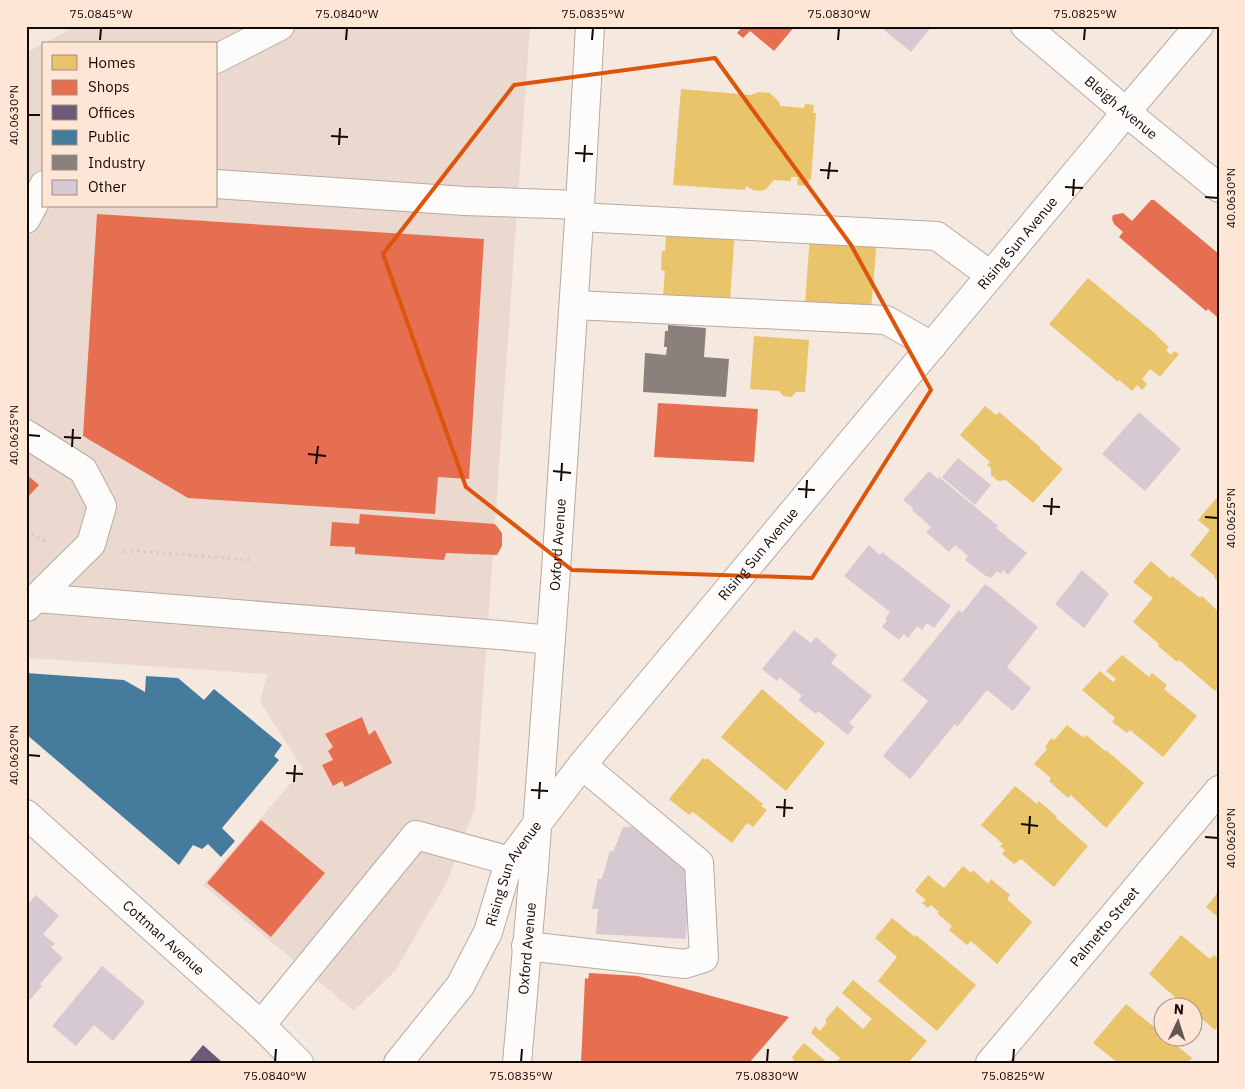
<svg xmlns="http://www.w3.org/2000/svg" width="1245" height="1089" viewBox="0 0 1245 1089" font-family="'IBM Plex Sans',sans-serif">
	<rect width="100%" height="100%" fill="#f5e8df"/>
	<!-- commercial -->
	<path fill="#ebd8cf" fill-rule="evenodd" d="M76,26H530L475,807L447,882L395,971L354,1011L203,885L303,769L260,702L267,674L29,658L26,660V53ZM44,44H216V206H44Z"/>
	<!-- homes -->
	<path fill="#e9c46a" d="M681,89L751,95L759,92L770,93L779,102L780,106L804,108L805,104L814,105L813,113H816L811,180L809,179L808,186L797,185L798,177H791V181L774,180L766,189L760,191L753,190L746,186L745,190L673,185Z
		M667,225L735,229L730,301L663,295L665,271L661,270L662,251H665Z
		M810,234L877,239L871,310L805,305Z
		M1088,278L1157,335V336L1169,347L1166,350L1171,355L1174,351L1179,354L1160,377L1150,369L1142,379L1147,384L1142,390L1137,385L1132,391L1119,380L1118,382L1049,324Z
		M754,336L809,340L805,392H796L792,397L783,396L779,391L750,389Z
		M985,406L996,415L999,412L1041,448L1040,449L1063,469L1033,503L1006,480L998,481L991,475V468L987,465L990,462L960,435Z
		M1219,495V582L1214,578L1215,576L1190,555L1210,530L1198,520Z
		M1151,561L1170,578L1172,576L1200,598L1202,596L1219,612V687L1215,691L1179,660L1177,662L1158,646L1159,644L1133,622L1153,598L1133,582Z
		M1122,655L1149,677L1152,673L1167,685L1164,689L1197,716L1163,757L1130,730L1127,733L1112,722L1115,718L1082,690L1100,671L1113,682L1116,679L1106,671Z
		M762,689L825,743L786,791L721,737Z
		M1067,725L1084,738L1086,735L1105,751L1106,750L1144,783L1106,828L1071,795L1068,798L1049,781L1051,778L1034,764L1047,749L1045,747L1049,741L1052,738L1054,740Z
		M703,758L706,760L707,758L763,804L761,806L767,810L753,827L747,823L732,843L693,812L689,815L669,799Z
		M1015,786L1037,804L1039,801L1057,817L1056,818L1088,846L1054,887L1021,859L1014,864L1002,854L1005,850L1000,846L1003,844L981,825Z
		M963,866L971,873L973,870L988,884L991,879L1010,895L1007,899L1032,922L997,964L971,941L967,945L949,930L952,926L937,913L939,912L931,905L928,908L922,903L926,900L915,891L928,875L944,888Z
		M1219,891V918L1206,907Z
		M892,918L915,937L916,935L976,985L937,1031L878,981L897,957L875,938Z
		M1181,935L1210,959L1214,955L1219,959V1026L1215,1030L1195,1013L1192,1015V1006H1178L1174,1003L1177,999L1149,974Z
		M853,980L927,1041L908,1063H836L840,1058L811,1033L815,1026L820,1031L827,1022L825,1020L837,1006L863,1029L872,1019L842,993Z
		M1126,1004L1154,1027L1158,1023L1162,1027V1036H1175L1171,1041L1192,1058L1188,1063H1118L1093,1043Z
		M804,1043L828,1063H791L794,1060L792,1057Z"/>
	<!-- shops -->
	<path fill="#e76f51" d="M743,26H795L774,51L750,31L743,38L737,33Z
		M1151,200H1154L1219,254V315L1217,317L1208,309L1206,311L1119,237L1123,232L1114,224L1112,219L1113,215L1123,213L1132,221Z
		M97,214L484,239L469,479L438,477L435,514L188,498L83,436Z
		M658,403L758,409L754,462L654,457Z
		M26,474L39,485L26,499Z
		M360,514L495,524L502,533V546L497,555L446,553L444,560L355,554V547L330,546L332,522L359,524Z
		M362,717L369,735L375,730L392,763L345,787L342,781L333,786L322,765L333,760L328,751L333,747L325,734Z
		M261,820L325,873L271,937L207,883Z
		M589,973L638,976L789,1017L749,1063H581L585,978L588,979Z"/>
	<!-- offices -->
	<path fill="#6d597a" d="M203,1045L223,1063H188Z"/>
	<!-- public -->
	<path fill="#457b9d" d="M26,673L124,680L145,692L146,676L178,678L204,700L214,689L282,745L274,756L279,760L222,828L235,841L221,857L208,844L202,849L193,845L179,865L26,734Z"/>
	<!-- industry -->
	<path fill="#8a817c" d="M668,325L706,328L704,357L729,359L726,397L643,392L645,353L666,355L667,347H664L665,331H668Z"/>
	<!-- building -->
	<path fill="#d6c9d1" d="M886,26H932L911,52L884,30Z
		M1139,412L1181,449L1145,491L1102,454Z
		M958,458L991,485L975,505L942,477Z
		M929,471L938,479L939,477L998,526L996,528L1027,553L1008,575L1003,570L1001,574L997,571L991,578L988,576L987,577L965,560L968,556L955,545L949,552L926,532L931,527L912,510L913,508L903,500Z
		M869,545L880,555L882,552L951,606L934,628L927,623L922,630L917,626L908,638L904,634L899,640L882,627L887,620L885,619L890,612L844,576Z
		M1082,570L1109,594L1084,628L1055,604Z
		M985,584L995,591L1038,627L1007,667L1031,688L1013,711L987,690L957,727L955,724L910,779L883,756L928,701L902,680L959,610L962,613Z
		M794,630L811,643L816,637L837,655L831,663L872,696L849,723L854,727L848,735L818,711L816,714L798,700L802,696L779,677L777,681L762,669Z
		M623,827H641L689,866L686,939L596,934L598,909H592L598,879H602L610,851L613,852Z
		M36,895L59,916L43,934L55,944L51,947L63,958L40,984L42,986L26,1004V906Z
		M102,966L145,1002L113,1041L94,1025L76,1046L52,1026Z"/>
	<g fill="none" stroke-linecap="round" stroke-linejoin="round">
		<defs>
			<g id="minor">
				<path id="s1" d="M1025,26L1126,112L1219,188"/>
				<path d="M216,59L280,26"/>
				<path d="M216,184L465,201L580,205"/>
				<path d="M579,217L937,236L990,275"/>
				<path d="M26,219L44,185"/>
				<path d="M574,305L886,320L932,346"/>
				<path d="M26,434L83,470L102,506L91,544L27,607"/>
				<path d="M36,598L499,635L551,640"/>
				<path id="s2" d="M537,824L582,765L1100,144L1126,112L1199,26"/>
				<path d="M526,946L685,964L704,958L699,863L582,765"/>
				<path d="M261,1025L416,835L532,867"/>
				<path id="s3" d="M990,1063L1219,790"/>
			</g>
			<g id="major">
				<path id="s4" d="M26,814L261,1025L299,1063"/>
				<path id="s5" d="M398,1063L460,986L488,932L509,862L537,824"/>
				<path id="s6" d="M517,1063L534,868L556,570L580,205L590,26"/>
			</g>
		</defs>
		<!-- minor casing -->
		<use href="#minor" stroke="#b6aba4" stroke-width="30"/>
		<!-- major casing -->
		<use href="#major" stroke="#b6aba4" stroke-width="30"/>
		<!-- path -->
		<path stroke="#d0cdca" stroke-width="3" stroke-dasharray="2.5 4" stroke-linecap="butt" d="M26,530L40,539L45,541
			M124,552L137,551L251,560"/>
		<!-- minor -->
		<use href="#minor" stroke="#fefcfa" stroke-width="28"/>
		<!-- major -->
		<use href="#major" stroke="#fefcfa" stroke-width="28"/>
	</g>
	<!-- marked area -->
	<path fill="none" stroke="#dd550c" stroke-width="4" stroke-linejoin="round" d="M715,58L851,245L931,390L812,578L572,570L466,487L383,254L514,85Z"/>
	<!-- ticks -->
	<path fill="none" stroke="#130904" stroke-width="2" d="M100,40L101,28M346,40L347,28M592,40L593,28M838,40L839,28M1084,40L1085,28M28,115H40M331,136L348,137M339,145L340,128M575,153L593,154M584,162L585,145M820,170L838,171M828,179L830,162M1065,187L1083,188M1073,196L1074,179M1205,197L1218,198M28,435L40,436M64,437L81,438M72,447L73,429M308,454L326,456M316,464L318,446M553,471L571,473M561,481L562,463M798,489L815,490M806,498L807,480M1043,506L1060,507M1051,515L1052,498M1205,517L1218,518M28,755L40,756M286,773L303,774M294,782L295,765M531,790L548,791M539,799L540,782M776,807L793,808M784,817L785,799M1021,824L1038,826M1029,834L1030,816M1205,837L1218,838M275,1062L276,1049M521,1062L522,1049M767,1062L768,1049M1013,1062L1014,1049"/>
	<g text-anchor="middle" stroke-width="5" stroke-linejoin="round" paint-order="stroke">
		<!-- street labels -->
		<g font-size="14" fill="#130904" stroke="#fee6d6">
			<text dy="5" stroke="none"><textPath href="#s1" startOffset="126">Bleigh Avenue</textPath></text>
			<text dy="5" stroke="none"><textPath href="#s2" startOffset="754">Rising Sun Avenue</textPath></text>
			<text dy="5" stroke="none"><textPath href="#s6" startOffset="520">Oxford Avenue</textPath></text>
			<text dy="5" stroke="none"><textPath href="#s2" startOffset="349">Rising Sun Avenue</textPath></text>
			<text dy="5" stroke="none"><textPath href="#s5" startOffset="224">Rising Sun Avenue</textPath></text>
			<text dy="5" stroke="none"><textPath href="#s3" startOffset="178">Palmetto Street</textPath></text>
			<text dy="5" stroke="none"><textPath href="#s4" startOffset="185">Cottman Avenue</textPath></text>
			<text dy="5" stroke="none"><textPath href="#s6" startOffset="115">Oxford Avenue</textPath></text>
		</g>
	</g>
	<!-- border -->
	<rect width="1245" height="1089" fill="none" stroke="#fee6d6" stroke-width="55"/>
	<!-- legend -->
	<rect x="42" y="42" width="175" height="165" fill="#fee6d6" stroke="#a08e82"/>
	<rect x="52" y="55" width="25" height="15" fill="#e9c46a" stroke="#a08e82"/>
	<text x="88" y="68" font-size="15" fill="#130904">Homes</text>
	<rect x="52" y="80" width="25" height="15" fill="#e76f51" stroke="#a08e82"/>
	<text x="88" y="92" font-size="15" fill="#130904">Shops</text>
	<rect x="52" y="105" width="25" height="15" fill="#6d597a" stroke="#a08e82"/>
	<text x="88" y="118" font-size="15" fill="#130904">Offices</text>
	<rect x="52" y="130" width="25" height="15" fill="#457b9d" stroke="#a08e82"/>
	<text x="88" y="142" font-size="15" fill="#130904">Public</text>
	<rect x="52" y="155" width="25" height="15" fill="#8a817c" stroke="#a08e82"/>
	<text x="88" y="168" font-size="15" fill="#130904">Industry</text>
	<rect x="52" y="180" width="25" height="15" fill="#d6c9d1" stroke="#a08e82"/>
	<text x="88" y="192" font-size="15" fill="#130904">Other</text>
	<!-- north arrow -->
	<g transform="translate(1178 1022) rotate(4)"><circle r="24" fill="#fee6d6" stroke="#a08e82"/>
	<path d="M0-4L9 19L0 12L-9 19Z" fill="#625751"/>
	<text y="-8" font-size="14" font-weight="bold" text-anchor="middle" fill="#130904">N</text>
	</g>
	<rect x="28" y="28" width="1190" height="1034" fill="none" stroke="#130904" stroke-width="2"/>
	<g font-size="12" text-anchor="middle" fill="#130904">
		<text x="101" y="18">75.0845°W</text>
		<text x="347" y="18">75.0840°W</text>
		<text x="593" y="18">75.0835°W</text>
		<text x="839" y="18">75.0830°W</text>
		<text x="1085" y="18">75.0825°W</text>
		<text transform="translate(14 115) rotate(-90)" y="4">40.0630°N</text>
		<text transform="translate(1231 198) rotate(-90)" y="4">40.0630°N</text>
		<text transform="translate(14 435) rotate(-90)" y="4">40.0625°N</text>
		<text transform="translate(1231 518) rotate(-90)" y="4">40.0625°N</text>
		<text transform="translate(14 755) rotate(-90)" y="4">40.0620°N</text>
		<text transform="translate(1231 838) rotate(-90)" y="4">40.0620°N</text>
		<text x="275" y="1080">75.0840°W</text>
		<text x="521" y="1080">75.0835°W</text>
		<text x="767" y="1080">75.0830°W</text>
		<text x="1013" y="1080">75.0825°W</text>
	</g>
</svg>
